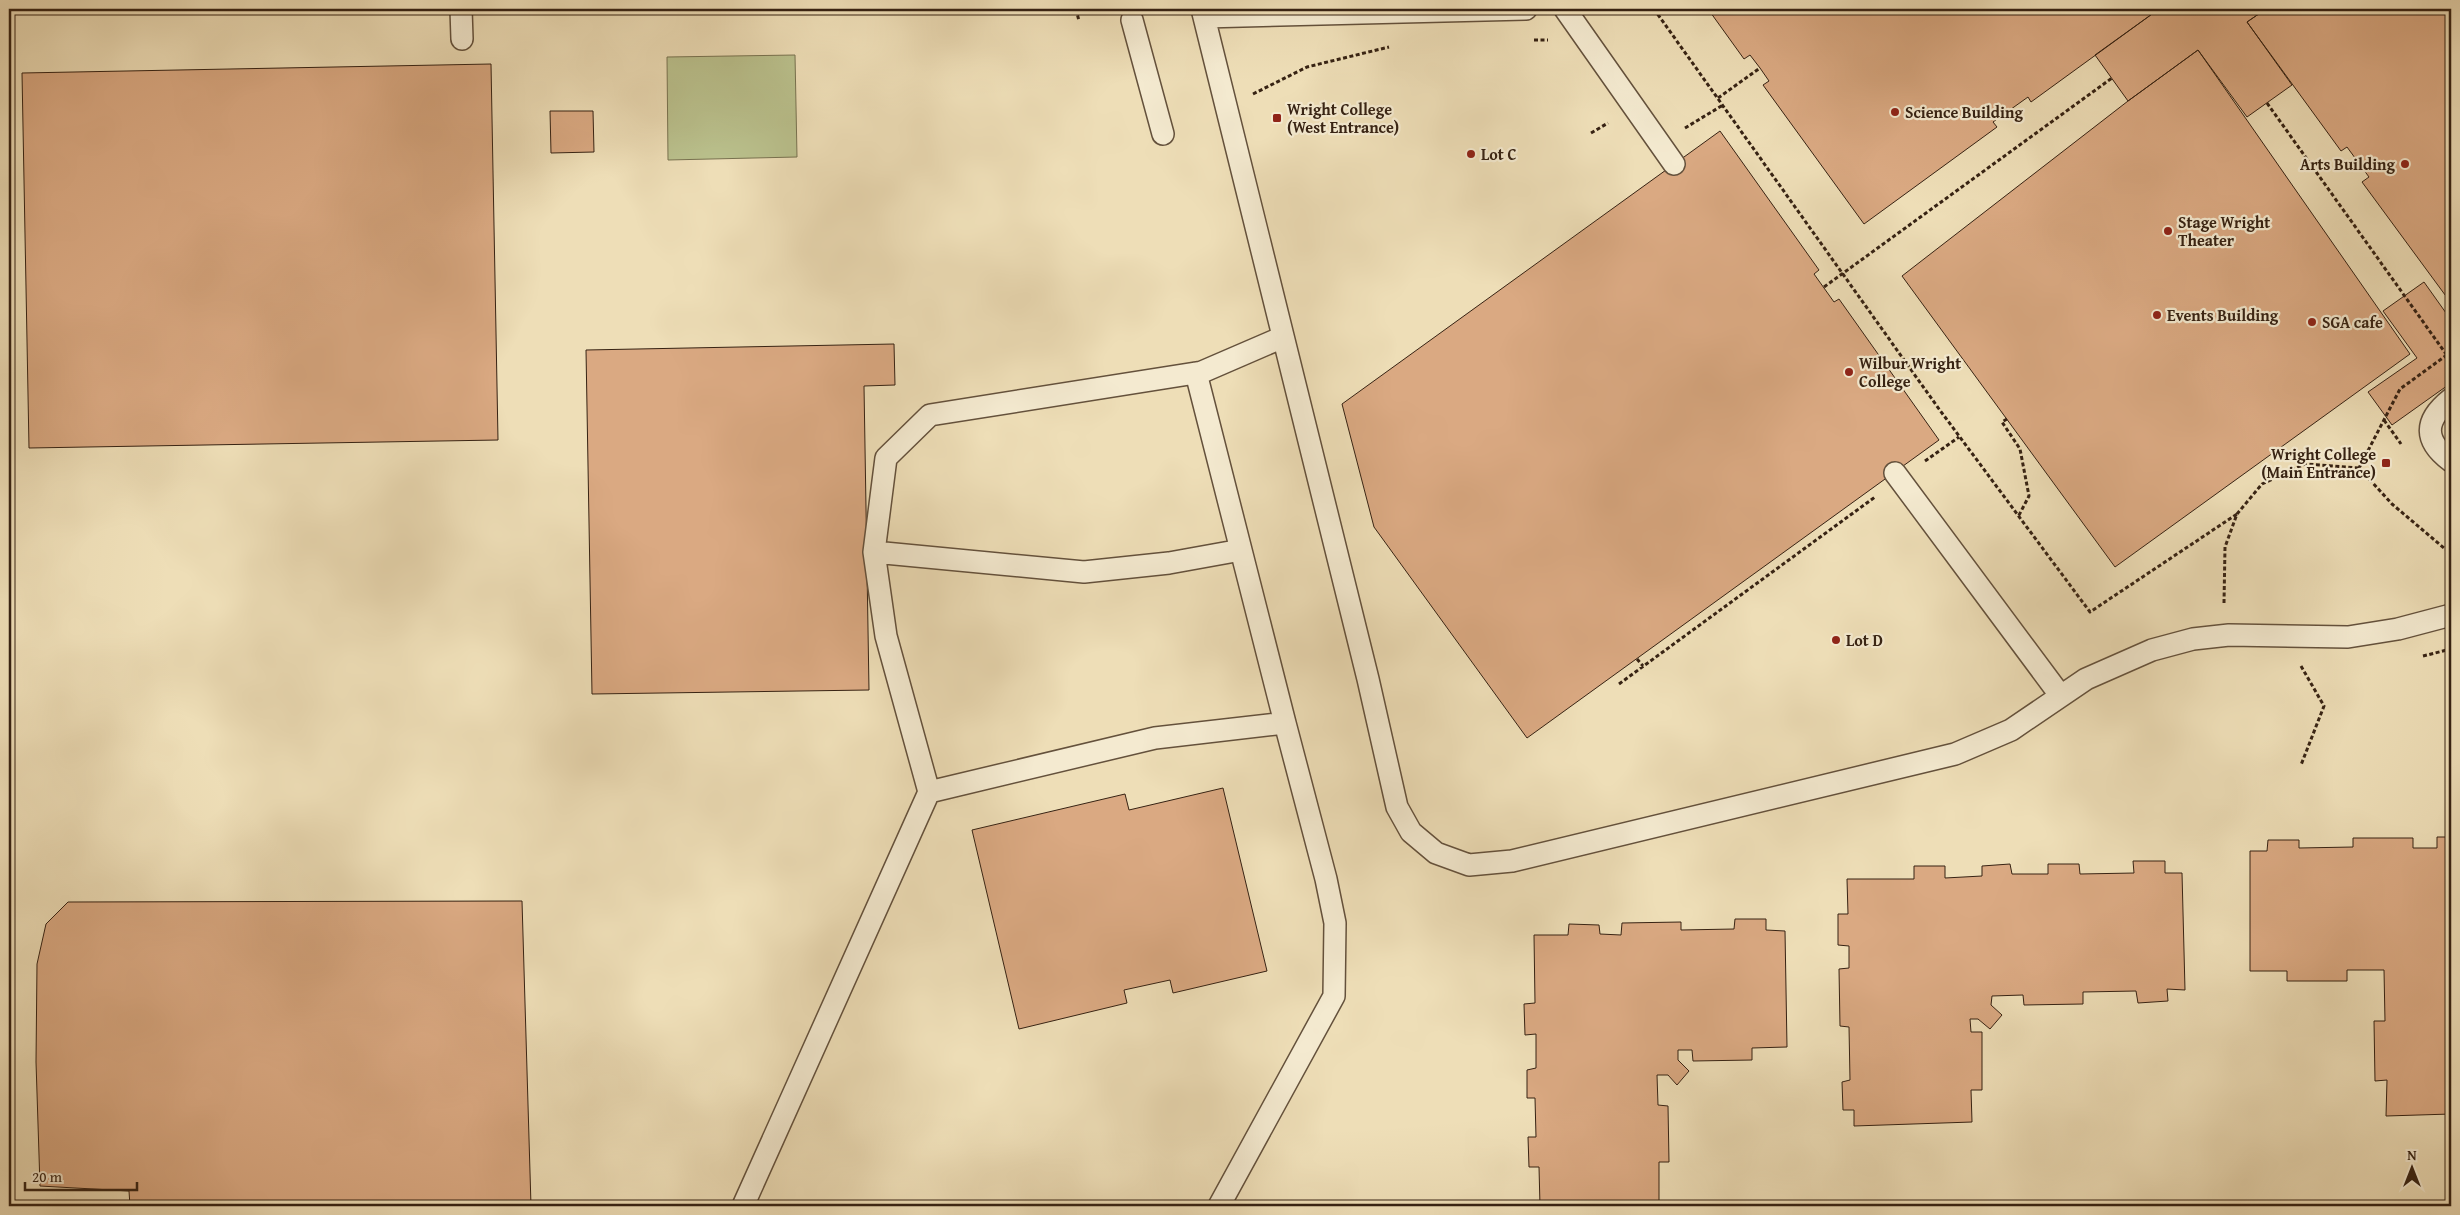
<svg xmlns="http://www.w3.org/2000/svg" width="2460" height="1215" viewBox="0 0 2460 1215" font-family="'Gentium Book Plus',serif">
	<rect width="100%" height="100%" fill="#eedeb7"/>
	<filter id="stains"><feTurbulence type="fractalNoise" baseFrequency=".004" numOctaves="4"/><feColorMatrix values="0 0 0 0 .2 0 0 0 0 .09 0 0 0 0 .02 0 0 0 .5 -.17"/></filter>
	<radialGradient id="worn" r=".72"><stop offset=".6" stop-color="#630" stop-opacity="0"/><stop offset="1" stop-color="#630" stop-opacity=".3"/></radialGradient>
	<!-- green -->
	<path fill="#bac18d" stroke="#787250" d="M795,55L797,157L668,160L667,57Z"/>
	<!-- building -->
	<path fill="#daa982" stroke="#362213" d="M1708,9H2159L2031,102L2028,97L1993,122L1997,127L1864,224L1763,85L1769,81L1760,68L1750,55L1744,59Z
		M2159,9H2266L2247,22L2292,85L2247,117L2198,50L2128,101L2095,55Z
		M2266,9H2451V303L2362,182L2369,177L2347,147L2341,151L2247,22Z
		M2198,50L2410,354L2115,567L1902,276L2128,101Z
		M491,64L498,440L29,448L22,73Z
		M550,111H593L594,152L551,153Z
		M1720,131L1819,270L1814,274L1834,302L1839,299L1939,440L1527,738L1374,527L1342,404Z
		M2424,282L2451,320V383L2392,425L2368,392L2417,358L2383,311Z
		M894,344L895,385L864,386L869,690L592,694L586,350Z
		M1223,788L1267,971L1173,993L1170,980L1124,990L1127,1003L1019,1029L972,830L1125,794L1129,810Z
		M2437,837H2451V1114L2386,1116L2387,1080L2375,1081L2374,1021H2385L2384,970H2347V981H2287V971H2250V851H2267L2268,840H2299V848L2353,847V838H2413V848H2437Z
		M2133,861H2165V873H2182L2185,990L2167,989L2168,1001L2138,1003L2136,991L2083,992V1004L2024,1005L2023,995L1992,996L1991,1005L2002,1015L1990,1029L1978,1019H1970L1971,1032H1982V1090H1971L1972,1122L1854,1126V1110H1843L1842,1082L1850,1080L1849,1027L1840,1026L1839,969L1849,968V946L1838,945V914H1848L1847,879H1914V866H1945V878L1982,876V866L2010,864L2012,874H2048V864H2079L2080,874L2134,873Z
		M522,901L531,1206H130L129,1191L40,1186L36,1062L37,964L46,924L68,902Z
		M1735,919H1766V930L1785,931L1787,1047L1752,1048V1060L1693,1061L1692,1050H1678V1060L1689,1071L1677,1085L1668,1075H1657L1658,1105L1668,1106L1669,1162H1659V1206H1540L1539,1167H1529L1528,1137H1536L1535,1098H1527V1070L1536,1068V1034L1525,1035L1524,1004L1535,1003L1534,935H1568L1569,924L1599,925L1600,934L1621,935L1622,923L1681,922V930L1734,929Z"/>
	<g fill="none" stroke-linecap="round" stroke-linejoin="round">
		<defs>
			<path id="service" d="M461,9L462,39
				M1202,9L1368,679L1397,807L1411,832L1436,853L1469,865L1512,861L1955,754L2011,730L2086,679L2152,650L2193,639L2229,635L2348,637L2398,629L2451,615
				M1565,9L1674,164
				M1204,17L1526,9
				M1132,20L1163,134
				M2451,399C2423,421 2424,441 2451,461
				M1895,473L2060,695
				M874,552L1084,572L1169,563L1241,550
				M929,792L886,636L874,552L886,458L930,415L1202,372L1283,337
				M743,1206L929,792L1155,738L1285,723L1196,373
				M1219,1206L1334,996L1335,923L1326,879L1285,723"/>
		</defs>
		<!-- service casing -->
		<use href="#service" stroke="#64513c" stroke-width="24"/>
		<!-- path -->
		<path stroke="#362213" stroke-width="3" stroke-dasharray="4 2.5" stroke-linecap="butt" d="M1076,9L1079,21
			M1654,9L1939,409L2090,612L2237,514
			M1534,40H1548
			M1253,94L1307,67L1389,47
			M1718,98L1760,68
			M2267,103L2451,361
			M1685,128L1723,105
			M1591,133L1608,123
			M1824,287L2112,78
			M2007,419L2002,422L2020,449L2029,496L2018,517
			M2384,420L2401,444
			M1925,461L1959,437
			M2359,468L2400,389L2451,352
			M2224,603L2225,547L2237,514L2262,484L2305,464L2359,468L2392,504L2451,554
			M2423,656L2451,649
			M1637,659L1643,666
			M2301,666L2324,706L2301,765
			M1619,684L1875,497"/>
		<!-- service -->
		<use href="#service" stroke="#f4ead0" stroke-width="21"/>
	</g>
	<!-- markers -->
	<g fill="#8f2418" stroke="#f4ead0" stroke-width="2">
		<circle cx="1895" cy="112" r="5"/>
		<rect x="1272" y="113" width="10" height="10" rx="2.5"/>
		<circle cx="1471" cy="154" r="5"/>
		<circle cx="2405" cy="164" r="5"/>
		<circle cx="2168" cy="231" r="5"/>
		<circle cx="2157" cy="315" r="5"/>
		<circle cx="2312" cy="322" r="5"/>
		<circle cx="1849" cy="372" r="5"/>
		<rect x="2381" y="458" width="10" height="10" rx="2.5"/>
		<circle cx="1836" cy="640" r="5"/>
	</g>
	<g text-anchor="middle" stroke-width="4.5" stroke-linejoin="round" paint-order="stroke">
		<!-- poi labels -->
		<g font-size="16" font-weight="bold" fill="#362213" stroke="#f4ead0" text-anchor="start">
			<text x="1287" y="115">Wright College<tspan x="1287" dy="18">(West Entrance)</tspan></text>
			<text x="1905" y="118">Science Building</text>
			<text x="1481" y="160">Lot C</text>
			<text x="2395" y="170" text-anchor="end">Arts Building</text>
			<text x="2178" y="228">Stage Wright<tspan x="2178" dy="18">Theater</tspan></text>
			<text x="2167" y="321">Events Building</text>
			<text x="2322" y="328">SGA cafe</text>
			<text x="1859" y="369">Wilbur Wright<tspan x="1859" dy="18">College</tspan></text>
			<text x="2376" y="460" text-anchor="end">Wright College<tspan x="2376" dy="18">(Main Entrance)</tspan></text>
			<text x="1846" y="646">Lot D</text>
		</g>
	</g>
	<!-- margin -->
	<rect width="2460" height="1215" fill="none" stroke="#eedeb7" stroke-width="30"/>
	<rect x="10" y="10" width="2440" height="1195" fill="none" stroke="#362213" stroke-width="2.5"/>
	<rect x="15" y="15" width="2430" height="1185" fill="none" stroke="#362213"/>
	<!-- north arrow -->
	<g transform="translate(2412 1168)" stroke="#f4ead0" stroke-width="4" paint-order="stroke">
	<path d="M0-4L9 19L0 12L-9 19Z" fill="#362213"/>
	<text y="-8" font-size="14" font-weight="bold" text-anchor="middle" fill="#362213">N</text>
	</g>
	<!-- scale -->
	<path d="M25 1182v8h112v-8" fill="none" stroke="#362213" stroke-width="2.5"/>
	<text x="32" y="1182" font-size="15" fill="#362213" stroke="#f4ead0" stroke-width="4" paint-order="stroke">20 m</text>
	<rect width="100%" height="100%" filter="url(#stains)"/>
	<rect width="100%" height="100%" fill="url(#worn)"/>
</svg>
